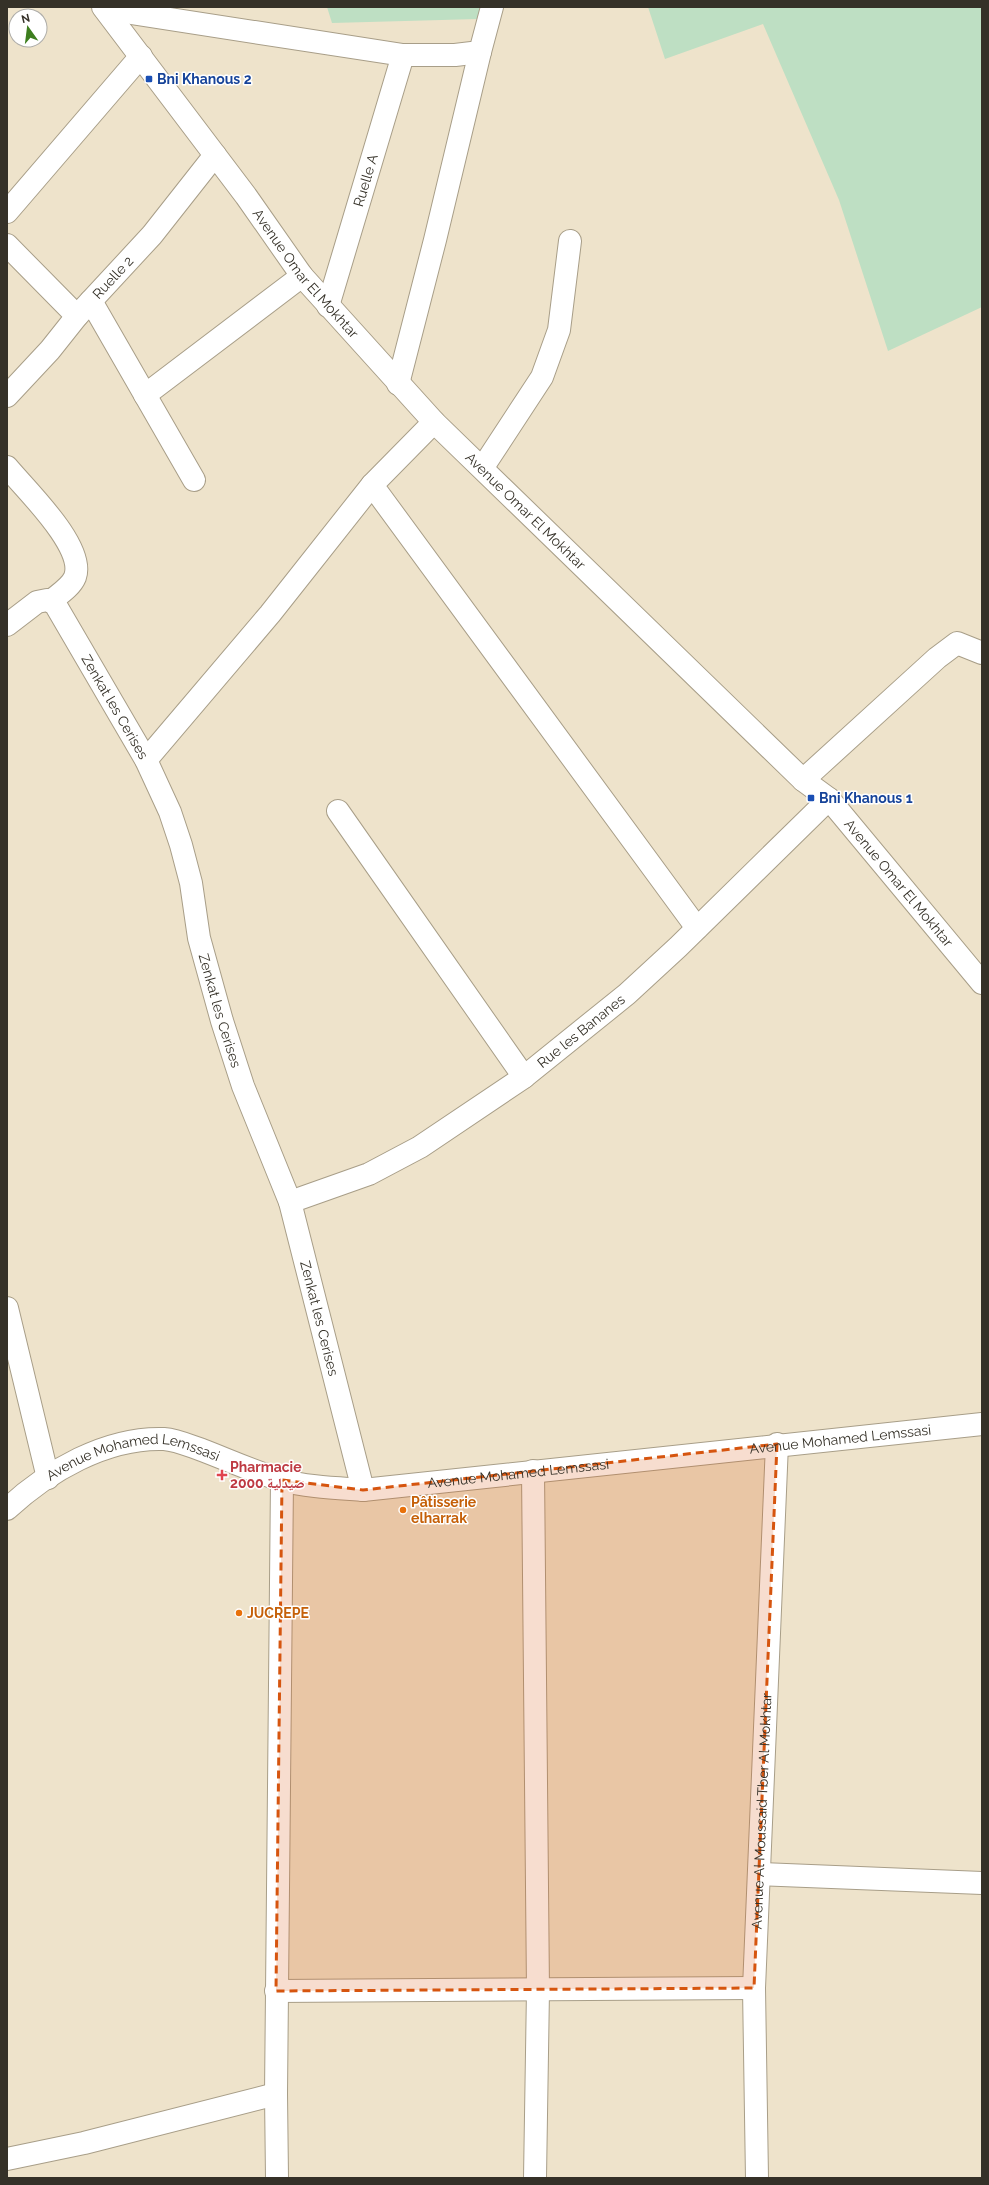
<svg xmlns="http://www.w3.org/2000/svg" width="989" height="2185" viewBox="0 0 989 2185" font-family="Raleway,'Noto Naskh Arabic',sans-serif">
	<rect width="100%" height="100%" fill="#eee3cb"/>
	<!-- green -->
	<path fill="#bedfc3" d="M327,7H480L478,19L332,23Z
		M648,7H982V307L888,351L839,200L763,24L665,59Z"/>
	<g fill="none" stroke-linecap="round" stroke-linejoin="round">
		<defs>
			<g id="minor">
				<path id="s1" d="M103,7L246,196L302,276L434,422L803,780L829,799L982,983"/>
				<path d="M105,9L403,55H455L480,52L492,7"/>
				<path d="M7,212L141,56"/>
				<path d="M7,245L77,316"/>
				<path d="M91,301L194,480"/>
				<path id="s2" d="M328,306L403,55"/>
				<path d="M398,384L435,240L480,52"/>
				<path d="M145,395L302,276"/>
				<path id="s3" d="M7,396L50,350L77,316L152,235L215,155"/>
				<path d="M434,422L372,485L697,928"/>
				<path d="M7,467C26,490 86,547 75,577C71,587 58,595 51,601"/>
				<path d="M483,467L542,377L559,330L570,241"/>
				<path id="s4" d="M7,625L37,602L47,600L55,604L146,760L170,812L181,845L191,883L199,938L222,1021L243,1086L290,1202L363,1490"/>
				<path d="M146,760L270,614L372,485"/>
				<path d="M803,780L937,658L957,643L982,653"/>
				<path d="M338,811L524,1077"/>
				<path id="s5" d="M290,1202L369,1174L420,1147L524,1077L627,994L678,947L829,799"/>
				<path d="M7,1308L48,1478"/>
				<path d="M533,1471L538,1990L535,2178"/>
				<path id="s6" d="M7,1509C48,1471 106,1437 164,1439C177,1440 190,1446 202,1450C228,1460 255,1472 281,1480C307,1487 336,1488 363,1490L982,1424"/>
				<path d="M759,1874L982,1883"/>
				<path d="M276,1991L754,1988"/>
				<path d="M7,2159L84,2143L276,2094"/>
				<path d="M277,2178L276,2094L282,1480"/>
				<path id="s7" d="M757,2178L754,1988L777,1444"/>
			</g>
		</defs>
		<!-- minor casing -->
		<use href="#minor" stroke="#a89e88" stroke-width="24"/>
		<!-- minor -->
		<use href="#minor" stroke="#fff" stroke-width="22"/>
	</g>
	<!-- marked area -->
	<path fill="#d6550f" fill-opacity="0.2" stroke="#d6550f" stroke-width="3" stroke-dasharray="8 5" stroke-linejoin="round" d="M777,1444L754,1988L276,1991L282,1480L363,1490Z"/>
	<!-- markers -->
	<g fill="#1a4fb4" stroke="#fff" stroke-width="1.5">
		<rect x="145" y="75" width="8" height="8" rx="2"/>
		<rect x="807" y="794" width="8" height="8" rx="2"/>
	</g>
	<path fill="#e0444e" stroke="#fff" stroke-width="1.5" d="M220 1469h4v4h4v4h-4v4h-4v-4h-4v-4h4z"/>
	<g fill="#e8710a" stroke="#fff" stroke-width="1.5">
		<circle cx="403" cy="1510" r="4"/>
		<circle cx="239" cy="1613" r="4"/>
	</g>
	<g text-anchor="middle" stroke-width="3" stroke-linejoin="round" paint-order="stroke">
		<!-- transit labels -->
		<g font-size="14" font-weight="bold" fill="#164399" stroke="#fff" text-anchor="start">
			<text x="157" y="84">Bni Khanous 2</text>
			<text x="819" y="803">Bni Khanous 1</text>
		</g>
		<!-- street labels -->
		<g font-size="14" fill="#353128" stroke="#fff">
			<text dy="5" stroke="none"><textPath href="#s2" startOffset="131">Ruelle A</textPath></text>
			<text dy="5" stroke="none"><textPath href="#s1" startOffset="335">Avenue Omar El Mokhtar</textPath></text>
			<text dy="5" stroke="none"><textPath href="#s3" startOffset="159">Ruelle 2</textPath></text>
			<text dy="5" stroke="none"><textPath href="#s1" startOffset="659">Avenue Omar El Mokhtar</textPath></text>
			<text dy="5" stroke="none"><textPath href="#s4" startOffset="176">Zenkat les Cerises</textPath></text>
			<text dy="5" stroke="none"><textPath href="#s1" startOffset="1187">Avenue Omar El Mokhtar</textPath></text>
			<text dy="5" stroke="none"><textPath href="#s4" startOffset="500">Zenkat les Cerises</textPath></text>
			<text dy="5" stroke="none"><textPath href="#s5" startOffset="340">Rue les Bananes</textPath></text>
			<text dy="5" stroke="none"><textPath href="#s4" startOffset="824">Zenkat les Cerises</textPath></text>
			<text dy="5" stroke="none"><textPath href="#s6" startOffset="863">Avenue Mohamed Lemssasi</textPath></text>
			<text dy="5" stroke="none"><textPath href="#s6" startOffset="143">Avenue Mohamed Lemssasi</textPath></text>
			<text dy="5" stroke="none"><textPath href="#s6" startOffset="539">Avenue Mohamed Lemssasi</textPath></text>
			<text dy="5" stroke="none"><textPath href="#s7" startOffset="367">Avenue Al Moussaid Tber Al Mokhtar</textPath></text>
		</g>
		<!-- health labels -->
		<g font-size="14" font-weight="bold" fill="#be3a42" stroke="#fff" text-anchor="start">
			<text x="230" y="1472">Pharmacie<tspan x="230" dy="16">2000 صيدلية</tspan></text>
		</g>
		<!-- food labels -->
		<g font-size="14" font-weight="bold" fill="#c56008" stroke="#fff" text-anchor="start">
			<text x="411" y="1507">Pâtisserie<tspan x="411" dy="16">elharrak</tspan></text>
			<text x="247" y="1618">JUCREPE</text>
		</g>
	</g>
	<!-- border -->
	<rect width="989" height="2185" fill="none" stroke="#353128" stroke-width="16"/>
	<!-- north arrow -->
	<g transform="translate(28 28) rotate(346)"><circle r="19" fill="#ffffff" stroke="#aeada9"/>
	<path d="M0-3L7 15L0 10L-7 15Z" fill="#3d7e1e"/>
	<text y="-6" font-size="11" font-weight="bold" text-anchor="middle" fill="#353128">N</text>
	</g>
</svg>
